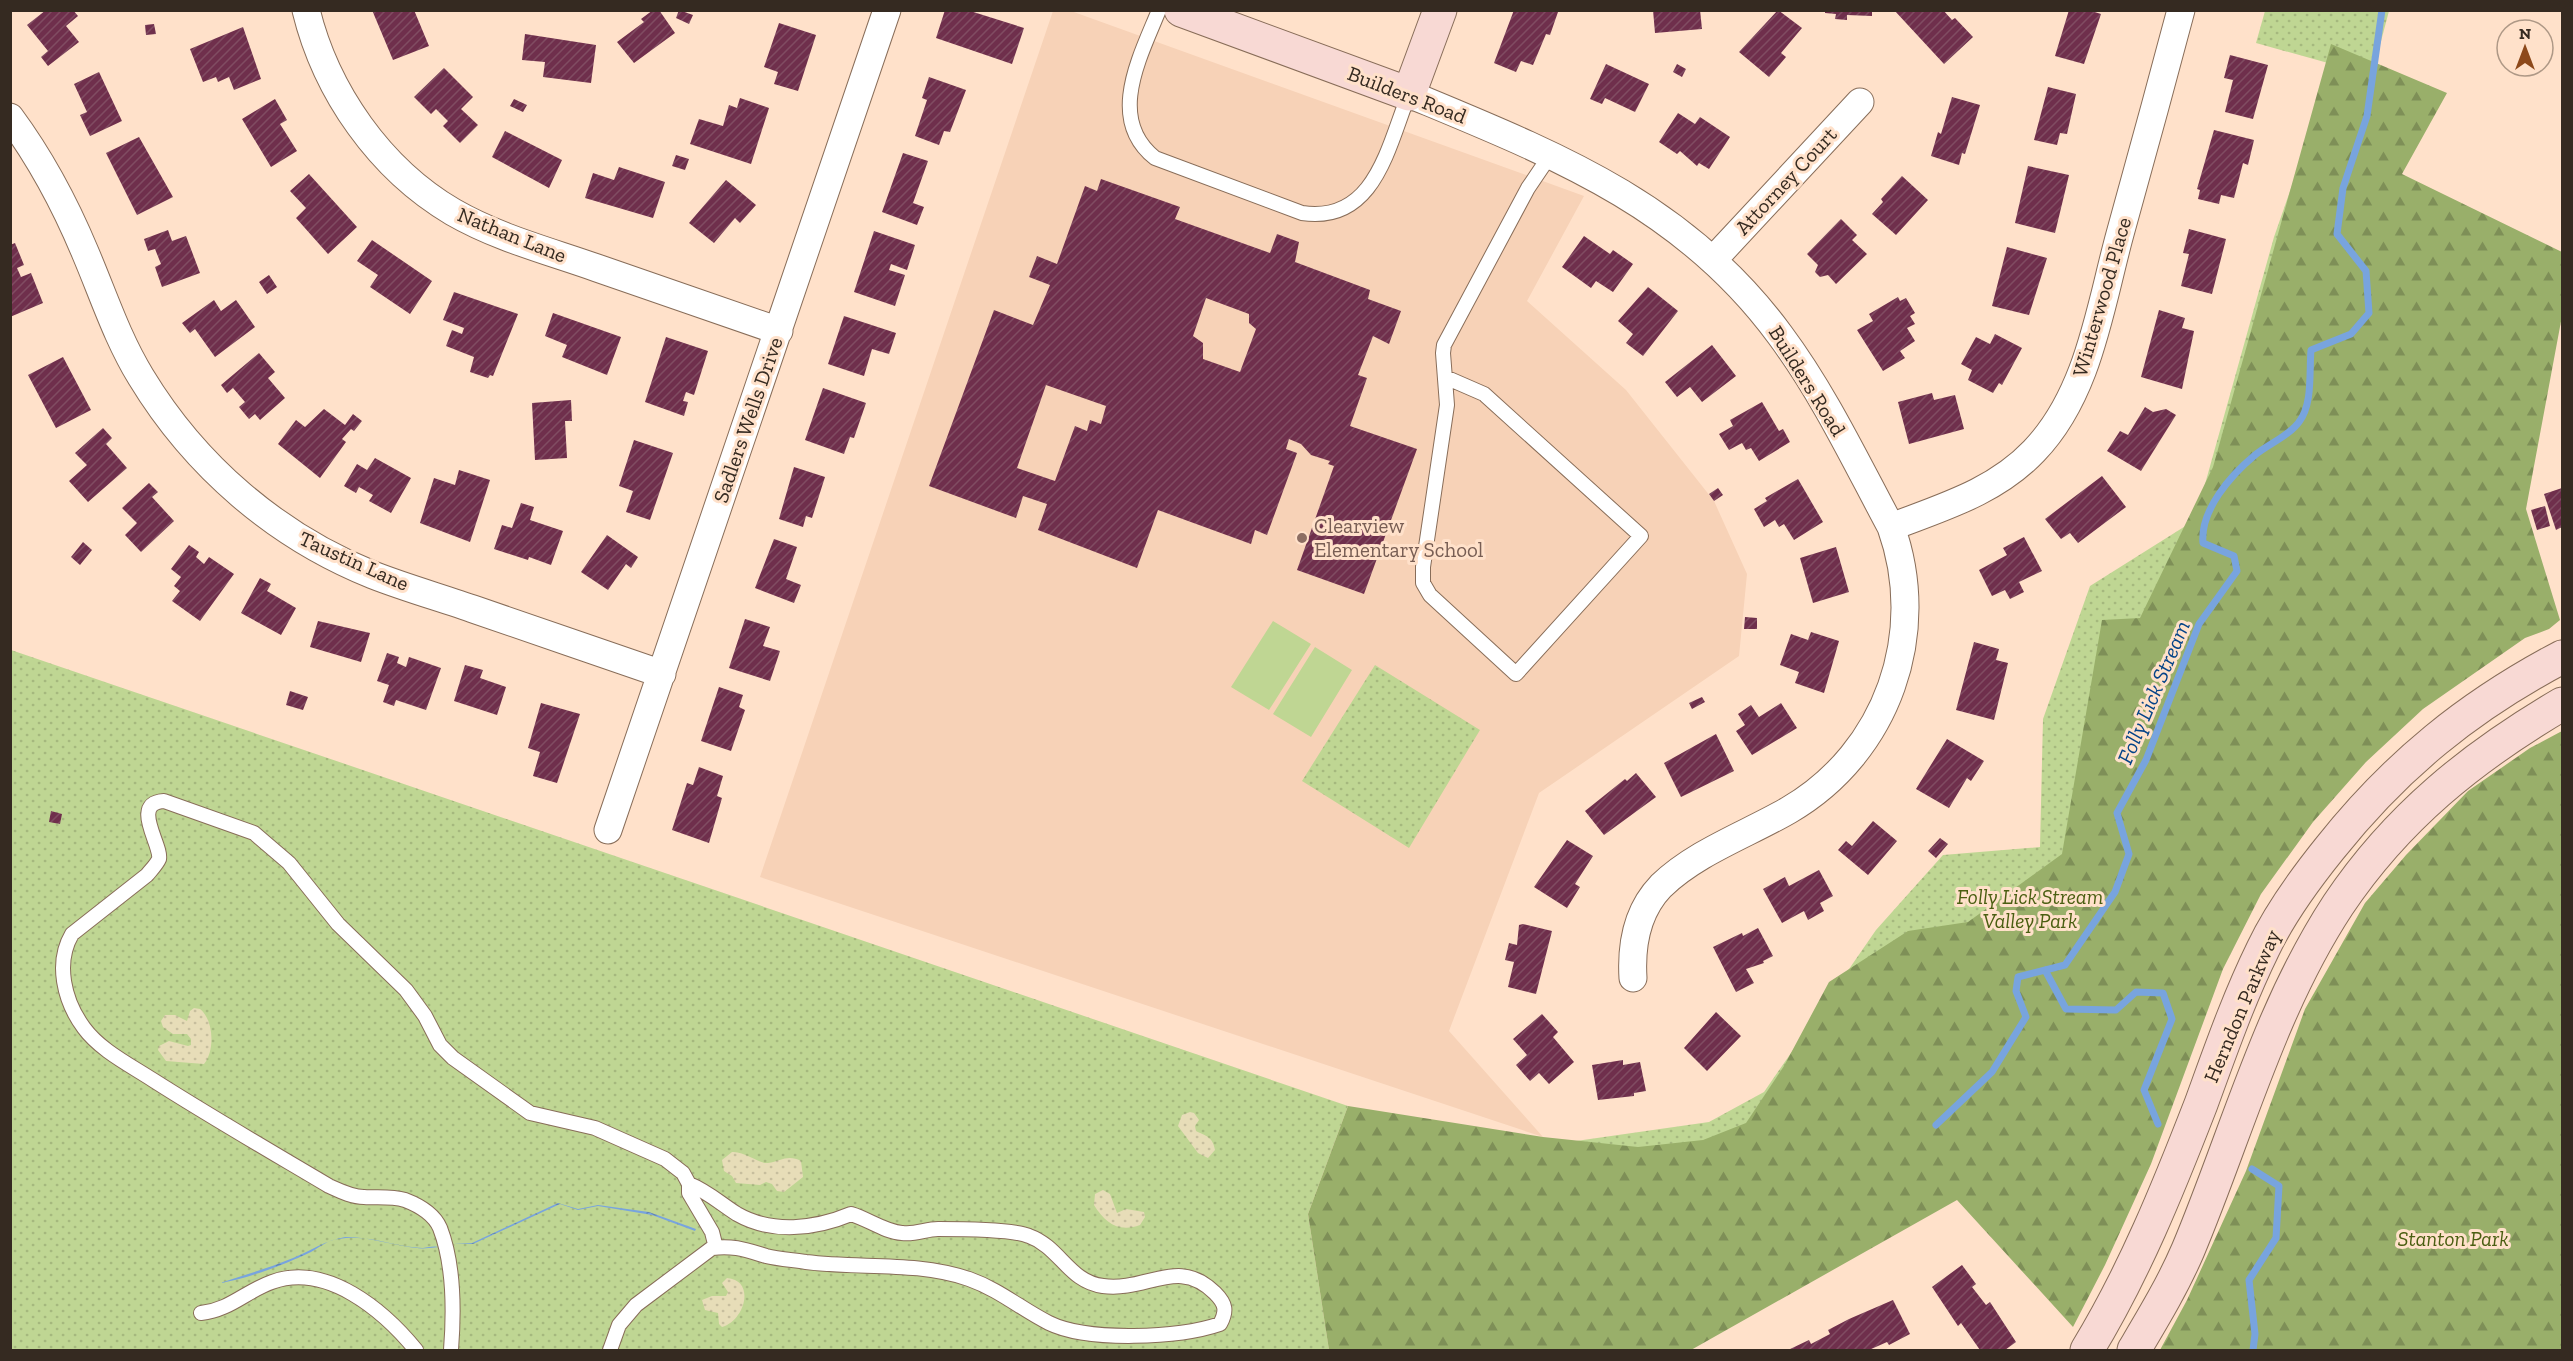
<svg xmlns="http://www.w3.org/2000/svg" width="2573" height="1361" viewBox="0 0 2573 1361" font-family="'Zilla Slab',serif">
	<defs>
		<pattern id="grass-dots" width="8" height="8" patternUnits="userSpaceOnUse" patternTransform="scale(1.5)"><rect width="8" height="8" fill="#bfd693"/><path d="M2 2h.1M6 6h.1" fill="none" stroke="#a5b87e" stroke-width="1.8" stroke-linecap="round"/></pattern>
		<pattern id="forest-firs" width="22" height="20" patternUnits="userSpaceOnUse" patternTransform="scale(1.5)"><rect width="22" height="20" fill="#99af6a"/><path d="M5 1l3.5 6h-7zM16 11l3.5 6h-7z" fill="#7e8f57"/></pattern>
		<pattern id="sand-dots" width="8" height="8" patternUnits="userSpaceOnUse" patternTransform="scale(1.5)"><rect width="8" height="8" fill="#e7ddb8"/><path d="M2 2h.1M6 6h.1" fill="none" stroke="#c7be9e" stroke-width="1.8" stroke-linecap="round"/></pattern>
		<pattern id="water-ripples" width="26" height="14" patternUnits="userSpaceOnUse" patternTransform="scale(1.5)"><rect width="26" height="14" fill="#78a4de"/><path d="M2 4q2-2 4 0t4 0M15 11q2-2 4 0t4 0" fill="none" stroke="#6386b4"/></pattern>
		<pattern id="building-hatch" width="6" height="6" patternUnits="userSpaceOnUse" patternTransform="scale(1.5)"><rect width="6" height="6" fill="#6f2f4c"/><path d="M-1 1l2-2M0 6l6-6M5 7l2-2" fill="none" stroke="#804c62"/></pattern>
	</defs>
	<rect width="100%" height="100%" fill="#ffe1ca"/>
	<!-- built -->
	<path fill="#f7d2b7" d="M1053,11H1071L1584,196L1527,301L1626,390L1714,501L1747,574L1739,656L1539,793L1449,1031L1543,1137L760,877Z"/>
	<!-- grass -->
	<path fill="url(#grass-dots)" d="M2265,11H2389L2372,75L2160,749L1815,1172L1562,1143L1709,1122L1764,1092L1876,930L1943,855L2040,847L2043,719L2090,586L2195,520L2274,237L2304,151L2328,63L2256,43Z
		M11,650L1348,1106L1308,1214L1329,1350H11Z
		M1375,665L1480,730L1409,848L1302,781Z"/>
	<!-- forest -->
	<path fill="url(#forest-firs)" d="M2331,44L2447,93L2402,174L2562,252V316L2526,509L2560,620L2549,629L2525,638L2423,709L2366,762L2313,822L2261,894L2223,969L2151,1164L2105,1265L2073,1327L1957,1200L1691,1350H1329L1308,1214L1348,1106L1543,1137L1638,1147L1703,1140L1746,1123L1784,1066L1829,982L1908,931L1968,922L2062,854L2102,620L2140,618L2213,467Z
		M2562,731V1350H2160L2187,1300L2246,1171L2305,1009L2365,903L2406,855L2468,791L2530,748Z"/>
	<!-- sand -->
	<path fill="url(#sand-dots)" d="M194,1008L200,1009C214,1020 215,1051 204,1064L166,1061L158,1050L159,1046L169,1041L188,1046L191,1045V1039L187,1034H173L163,1027L161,1021L165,1015H175L187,1021L190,1011Z
		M1190,1112L1194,1113L1199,1120L1195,1126L1196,1131C1206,1136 1213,1137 1215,1150L1208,1158L1198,1153L1178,1126L1182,1115Z
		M732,1152C745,1151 759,1164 768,1163C781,1161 788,1154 801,1161L803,1177L784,1192L777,1191L772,1184L766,1182L760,1185L736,1183L732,1176L724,1171L722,1160Z
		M1103,1190L1110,1194L1117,1213L1126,1209L1144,1212L1145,1217L1140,1225C1119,1233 1105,1223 1094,1205L1095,1194Z
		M727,1278C756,1280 745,1321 722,1327L719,1324L718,1313L705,1310L702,1300L712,1296H726L728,1292L722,1283Z"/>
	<!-- pitch -->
	<path fill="#bfd693" d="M1273,621L1311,644L1269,710L1231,687Z
		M1315,647L1352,670L1311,737L1273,714Z"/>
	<!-- water -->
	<path fill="url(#water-ripples)" d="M558,1203L578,1209L598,1205L649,1212L696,1229L695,1231L652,1215L598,1206L578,1210L560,1204L473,1244L454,1243H472Z
		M345,1237C370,1237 392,1245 416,1248C424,1249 433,1245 439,1247C405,1253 374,1233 339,1239C327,1240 322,1246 311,1252C286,1264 247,1279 220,1283C244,1275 269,1268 293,1258C312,1250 324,1241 345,1237Z"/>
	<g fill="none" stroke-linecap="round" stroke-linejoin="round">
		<!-- stream -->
		<path stroke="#78a4de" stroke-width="7" d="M2045,970L2066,1009L2116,1010L2136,992L2163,993L2172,1019L2144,1090L2158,1124
			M1936,1125L1992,1072L2026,1017L2016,991L2018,977L2065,965L2115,892L2129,854L2117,813L2146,760L2199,624L2237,571L2234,556L2203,543C2200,510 2231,475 2255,455C2268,444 2289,436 2299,422C2313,404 2309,372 2311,350L2351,334L2369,313L2366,271L2337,234L2343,188L2367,116L2382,10
			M2252,1169L2279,1186L2276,1238L2249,1280L2255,1334L2253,1350"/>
	</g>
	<!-- building -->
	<path fill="url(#building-hatch)" fill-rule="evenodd" d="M46,10H73L78,16L66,26L79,42L48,66L41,57L48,51L27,25Z
		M372,10H414L429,46L393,60Z
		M653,10H659L675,33L634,63L617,42L644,22L641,19Z
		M679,10L693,15L689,24L676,18Z
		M945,10H967L1024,28L1012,64L936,38Z
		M1514,10L1558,12L1550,35L1546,34L1533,65L1521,61L1516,72L1494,63Z
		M1653,10H1700L1702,29L1655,33Z
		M1778,10L1802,28L1781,53L1786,57L1769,77L1739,52Z
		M1825,10H1872V16L1847,15V20L1835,19L1836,14L1825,13Z
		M1894,10H1943L1952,20L1955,18L1973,37L1944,64Z
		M2069,10H2088L2101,14L2084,64L2055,56Z
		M779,23L816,35L798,91L774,84L778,72L764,67Z
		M154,24L156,34L146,35L145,25Z
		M243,27L261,79L234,90L229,77L218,82L216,77L203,82L190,49Z
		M525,34L596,45L591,83L543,77L545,62L522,60Z
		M2230,55L2268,65L2253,119L2225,112L2233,80L2224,78Z
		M1606,64L1649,84L1635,112L1605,98L1602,104L1590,99Z
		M1677,64L1686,69L1682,77L1673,72Z
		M444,68L473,97L461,109L478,125L460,143L443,126L448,121L436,109L431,114L414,97Z
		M99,72L122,121L90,136L80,115L87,112L74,84Z
		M929,77L966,90L950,132L944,131L939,145L915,136L927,100L922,98Z
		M2048,87L2076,94L2067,134L2060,133L2057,145L2034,140Z
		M1952,97L1980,105L1965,154L1962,153L1959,165L1931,156L1938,132L1941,134Z
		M740,98L769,108L751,164L690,144L699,119L723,126L729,105L737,108Z
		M275,99L287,120L280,124L297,151L271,167L242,119Z
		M514,99L527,105L523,112L510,106Z
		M1678,113L1695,124L1700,117L1730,137L1709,169L1699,163L1697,166L1680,151L1677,154L1659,142Z
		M2214,130L2254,140L2248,165L2243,163L2234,198L2221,195L2219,204L2198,199L2200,190L2197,189Z
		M505,131L562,160L549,188L492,157Z
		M139,137L173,197L137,215L106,153Z
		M903,153L928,161L913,203L924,207L917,225L882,212Z
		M676,155L689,159L685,170L672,166Z
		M2028,166L2069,175L2055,233L2015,223Z
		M619,167L665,182L653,218L585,198L593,173L614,180Z
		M309,174L357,227L328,254L296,218L306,208L290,191Z
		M1902,176L1928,200L1896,235L1872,214L1883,202L1881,199Z
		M1101,179L1180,207L1175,219L1270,253L1277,234L1299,242L1295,262L1370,290L1368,299L1401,311L1389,344L1373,336L1358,375L1367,378L1350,426L1417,449L1364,594L1297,570L1334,466L1328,464L1330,461L1311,455L1301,444L1289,439L1286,449L1297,453L1267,535L1255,530L1251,544L1158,510L1137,568L1038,530L1047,504L1023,496L1016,518L929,486L994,310L1033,325L1050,285L1029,277L1037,256L1057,264L1085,186L1097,191ZM1206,298L1249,314V323L1256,329L1240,372L1203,359V343L1193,336ZM1046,385L1106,406L1101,424L1090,420L1087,431L1075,426L1055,481L1017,468Z
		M726,180L756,205L740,223L735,218L714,243L689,223Z
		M1841,219L1857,235L1852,240L1867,254L1836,284L1828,275L1820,277L1815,272L1818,265L1807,254Z
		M2189,229L2226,239L2212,294L2181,286L2189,254L2183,253Z
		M168,230L172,241L186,236L200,273L162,287L155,267L161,264L155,249L148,251L144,239Z
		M874,231L915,245L907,270L891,264L889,270L905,275L895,306L854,292Z
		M1584,236L1610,254L1613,250L1633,264L1613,292L1596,281L1591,288L1562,267Z
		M372,240L432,281L410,314L370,287L378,275L357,261Z
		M15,243L24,265L17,268L21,277L31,273L43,303L10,317V245Z
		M2007,247L2047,258L2029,315L1992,306Z
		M269,275L277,287L267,294L259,282Z
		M1648,287L1678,311L1643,356L1626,343L1633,334L1618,321Z
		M454,292L518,314L493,376L490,375L488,378L470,372L474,357L446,346L452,330L462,334L464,328L443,320Z
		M1898,297L1900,301L1906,298L1915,313L1910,316L1915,324L1907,328L1915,341L1900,351L1905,358L1883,371L1857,330L1873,321L1869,314Z
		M214,300L221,311L236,300L255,327L215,357L195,329L190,333L182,323Z
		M2159,310L2185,318L2182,328L2194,331L2182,389L2141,377Z
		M553,313L621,337L607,375L562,357L567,345L545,336Z
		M844,316L896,333L889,354L872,349L864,376L828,364Z
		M1995,334L2022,348L2002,385L1999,383L1993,393L1968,380L1972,370L1961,364L1976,337L1990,344Z
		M666,337L708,351L694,395L686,392L683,401L688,402L684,416L645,402Z
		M1712,345L1736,376L1702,402L1690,387L1677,397L1665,382Z
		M259,353L275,372L268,378L285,398L260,420L255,414L249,419L239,407L245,402L233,388L227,393L221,385Z
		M63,357L91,410L56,428L28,375Z
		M823,388L866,403L854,438L850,437L844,454L805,440Z
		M1932,393L1934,400L1955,395L1964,429L1909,444L1898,402Z
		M571,400L572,421H565L567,458L535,460L532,403Z
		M1762,402L1779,431L1783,429L1790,442L1759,461L1751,448L1746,450L1742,443L1729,450L1719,434L1733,426L1730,420Z
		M2145,407L2153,412L2166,409L2176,415L2141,471L2107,451L2120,431L2128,435Z
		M324,409L345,425L353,414L362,421L354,431L351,429L342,439L346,442L320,478L278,444L296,420L305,427Z
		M103,428L112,438L106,444L127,468L88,502L69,481L87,465L75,453Z
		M634,440L673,453L650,520L626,512L633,491L619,486Z
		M375,458L411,478L391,513L369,501L373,495L359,487L356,493L344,486L357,464L367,470Z
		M794,467L825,477L812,518L806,516L803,527L779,519Z
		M459,470L490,480L470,542L420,523L434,478L455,485Z
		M2102,476L2126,507L2078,543L2070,533L2061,539L2045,519Z
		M1798,479L1823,522L1794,540L1784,524L1779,527L1775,520L1764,527L1754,509L1767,501L1765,498Z
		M149,483L158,492L152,497L174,521L141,552L125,535L137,523L122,508Z
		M1718,488L1723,495L1714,501L1709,494Z
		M2562,488V527L2556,530L2544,494Z
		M521,503L534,507L530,520L563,531L551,565L529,557L528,560L494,549L502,525L512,528Z
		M2545,506L2550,526L2537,530L2531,510Z
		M607,535L638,557L631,568L626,564L608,590L581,572Z
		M2024,537L2042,571L2019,582L2024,592L2010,599L2005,590L1992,596L1979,570L2007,555L2003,548Z
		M774,539L797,547L786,579L801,585L794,603L755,588Z
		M83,542L92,550L80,565L71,557Z
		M189,545L199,552L196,557L204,564L209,557L234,574L200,621L172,601L180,591L174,586L181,577L171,569Z
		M1836,547L1849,592L1813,603L1800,558Z
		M260,578L271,584L267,591L296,608L281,635L241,613Z
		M1745,617L1757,618V629H1744Z
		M745,619L770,627L763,646L780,651L770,681L729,668Z
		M318,621L370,633L361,662L310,647Z
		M1811,632L1839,641L1824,693L1795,683L1799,672L1780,665L1791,634L1808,640Z
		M1974,642L1999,649L1996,660L2008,663L1994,720L1956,710Z
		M387,653L399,657L397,663L406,667L409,657L441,668L426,710L396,700L394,706L383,702L389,685L377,681Z
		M465,665L483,670L480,678L506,687L497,715L454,701Z
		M719,687L743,695L739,707L745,710L731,751L701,741Z
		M290,691L308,697L303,710L286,705Z
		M1702,697L1705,702L1692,709L1689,703Z
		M541,703L580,714L557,783L533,776L540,752L528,748Z
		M1781,703L1797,728L1752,755L1736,731L1745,725L1738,714L1751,705L1759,717Z
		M1716,734L1734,771L1681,797L1664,763Z
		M1947,739L1984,761L1971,781L1967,778L1949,808L1916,789Z
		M699,767L723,776L717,796L722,798L709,843L672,830L687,783L693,785Z
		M1636,773L1656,797L1604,835L1585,811L1625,779L1627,781Z
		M51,811L62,814L60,824L49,822Z
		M1873,821L1897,841L1868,875L1838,850L1846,841L1852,846Z
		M1940,838L1948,844L1936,858L1928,851Z
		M1567,840L1593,856L1575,884L1580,887L1567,908L1534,887Z
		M1819,870L1833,896L1820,903L1824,911L1808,920L1804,911L1782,923L1763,889L1785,877L1789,886Z
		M1523,924L1552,931L1536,994L1508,987L1514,962L1505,960L1509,943L1517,945L1519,925Z
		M1758,928L1773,956L1763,961L1764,963L1746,969L1754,983L1736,992L1713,947L1742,933L1743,936Z
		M1716,1012L1741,1036L1707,1071L1684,1048Z
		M1542,1014L1558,1032L1553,1037L1574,1062L1549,1084L1539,1073L1530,1081L1516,1065L1527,1055L1513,1039Z
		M1623,1060V1065L1640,1062L1646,1091L1634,1093V1096L1598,1100L1592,1065Z
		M1962,1265L1976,1284L1972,1287L1986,1305L1990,1302L2016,1342L2005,1350H1980L1961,1323L1958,1326L1932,1287Z
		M1893,1300L1910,1334L1889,1345L1887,1342L1869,1350H1788L1809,1340L1811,1344L1830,1334L1828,1330L1849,1319Z"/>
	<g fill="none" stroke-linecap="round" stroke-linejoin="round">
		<defs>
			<path id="lane" d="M1159,10C1140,57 1106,119 1155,158L1302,213C1375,224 1388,146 1409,94
				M1445,377L1484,394L1641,536L1516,674L1430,595L1423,583V567L1447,405L1443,353L1444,345L1528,188L1551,154
				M201,1313C230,1310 246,1291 272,1282C327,1262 384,1311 416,1350
				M451,1350C454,1312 454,1264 440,1228C434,1214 418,1205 405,1200C391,1196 378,1198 364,1197C352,1197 340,1191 329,1186C270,1151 211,1117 153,1080C130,1065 100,1050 84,1028C64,1001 55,963 72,934L147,875C151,870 157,864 159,859C162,845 130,803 164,801L254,833L289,863L338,924L406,990L425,1016L440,1045L453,1058L530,1113L595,1128L665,1159L683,1173L689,1184V1193L712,1232L715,1244
				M610,1350L619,1325L636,1305L712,1248C733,1245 746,1250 766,1256C778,1259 793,1260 806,1262C861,1269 916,1261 969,1279C1000,1290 1021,1309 1049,1323C1088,1342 1179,1338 1220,1324C1227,1311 1226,1304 1215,1293C1178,1256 1147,1292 1103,1286C1069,1282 1060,1247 1029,1236C1012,1229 959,1229 938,1229C926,1229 915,1235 902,1233C885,1232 868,1219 851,1214C815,1229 772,1234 737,1214C721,1204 707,1191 689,1184"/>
			<path id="street" d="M306,10C326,92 380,169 453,212C498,238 549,251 597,268C658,289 718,310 779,331
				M1409,94C1553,154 1684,204 1780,335C1824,394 1856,462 1891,527C1929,633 1888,752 1789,810C1748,834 1696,852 1661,886C1636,912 1631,945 1633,978
				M10,117C41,159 65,204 85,252C103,294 117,338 141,377C195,466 276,536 373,575C406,588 442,598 476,610C538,631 600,653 662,674
				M1713,260L1860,102
				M1891,527C1943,507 1995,492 2034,451C2089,394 2100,307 2120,234C2141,159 2161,85 2181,10
				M608,830L887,10"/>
			<path id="secondary" d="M1181,10L1409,94L1440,10
				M2087,1350C2134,1273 2168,1189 2201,1104C2220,1052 2238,1000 2263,949C2280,913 2305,879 2330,848C2396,765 2469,706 2562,657
				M2134,1350C2153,1318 2173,1285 2188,1250C2236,1136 2269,1010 2338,905C2397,817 2472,757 2562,704"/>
		</defs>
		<!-- lane casing -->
		<use href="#lane" stroke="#886d59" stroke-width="16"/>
		<!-- street casing -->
		<use href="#street" stroke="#886d59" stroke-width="29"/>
		<!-- secondary casing -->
		<use href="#secondary" stroke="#886d59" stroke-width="35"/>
		<!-- lane -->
		<use href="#lane" stroke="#fff" stroke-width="14"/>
		<!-- street -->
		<use href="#street" stroke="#fff" stroke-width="27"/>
		<!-- secondary -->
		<use href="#secondary" stroke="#f8d9d4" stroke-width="33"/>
	</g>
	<!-- markers -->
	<circle fill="#8d6e63" stroke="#ffe1ca" stroke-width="2" cx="1302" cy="538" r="6"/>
	<g text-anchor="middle" stroke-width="6" stroke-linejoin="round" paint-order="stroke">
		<!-- street labels -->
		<g font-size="21" fill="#352a21" stroke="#ffe1ca">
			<text transform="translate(1407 95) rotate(21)" y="7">Builders Road</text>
			<text transform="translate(1786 181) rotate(-47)" y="7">Attorney Court</text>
			<text transform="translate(512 235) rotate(22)" y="7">Nathan Lane</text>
			<text transform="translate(2102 297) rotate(-74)" y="7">Winterwood Place</text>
			<text transform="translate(1807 381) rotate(58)" y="7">Builders Road</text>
			<text transform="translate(748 420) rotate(-71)" y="7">Sadlers Wells Drive</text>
			<text transform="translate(354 561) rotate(24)" y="7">Taustin Lane</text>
			<text transform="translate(2242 1006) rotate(-67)" y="7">Herndon Parkway</text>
		</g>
		<!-- education labels -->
		<g font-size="21" fill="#785e54" stroke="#ffe1ca" text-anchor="start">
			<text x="1314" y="533">Clearview<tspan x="1314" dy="24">Elementary School</tspan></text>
		</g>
		<!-- park labels -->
		<g font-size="21" font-style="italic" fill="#4a5e11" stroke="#ffe1ca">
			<text x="2030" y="904">Folly Lick Stream<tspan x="2030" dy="24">Valley Park</tspan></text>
			<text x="2453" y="1246">Stanton Park</text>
		</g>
		<!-- water labels -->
		<g font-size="22" font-style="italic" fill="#064488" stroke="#ffe1ca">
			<text transform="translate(2153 692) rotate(-67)" y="8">Folly Lick Stream</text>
		</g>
	</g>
	<!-- border -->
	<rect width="2573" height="1361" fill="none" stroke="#352a21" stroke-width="24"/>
	<!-- north arrow -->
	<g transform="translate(2525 48)"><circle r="28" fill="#ffe1ca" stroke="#ae9886" stroke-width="1.5"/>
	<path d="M0-4.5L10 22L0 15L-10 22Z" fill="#8d491b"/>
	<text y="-9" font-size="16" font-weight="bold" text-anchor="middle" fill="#352a21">N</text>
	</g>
</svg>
